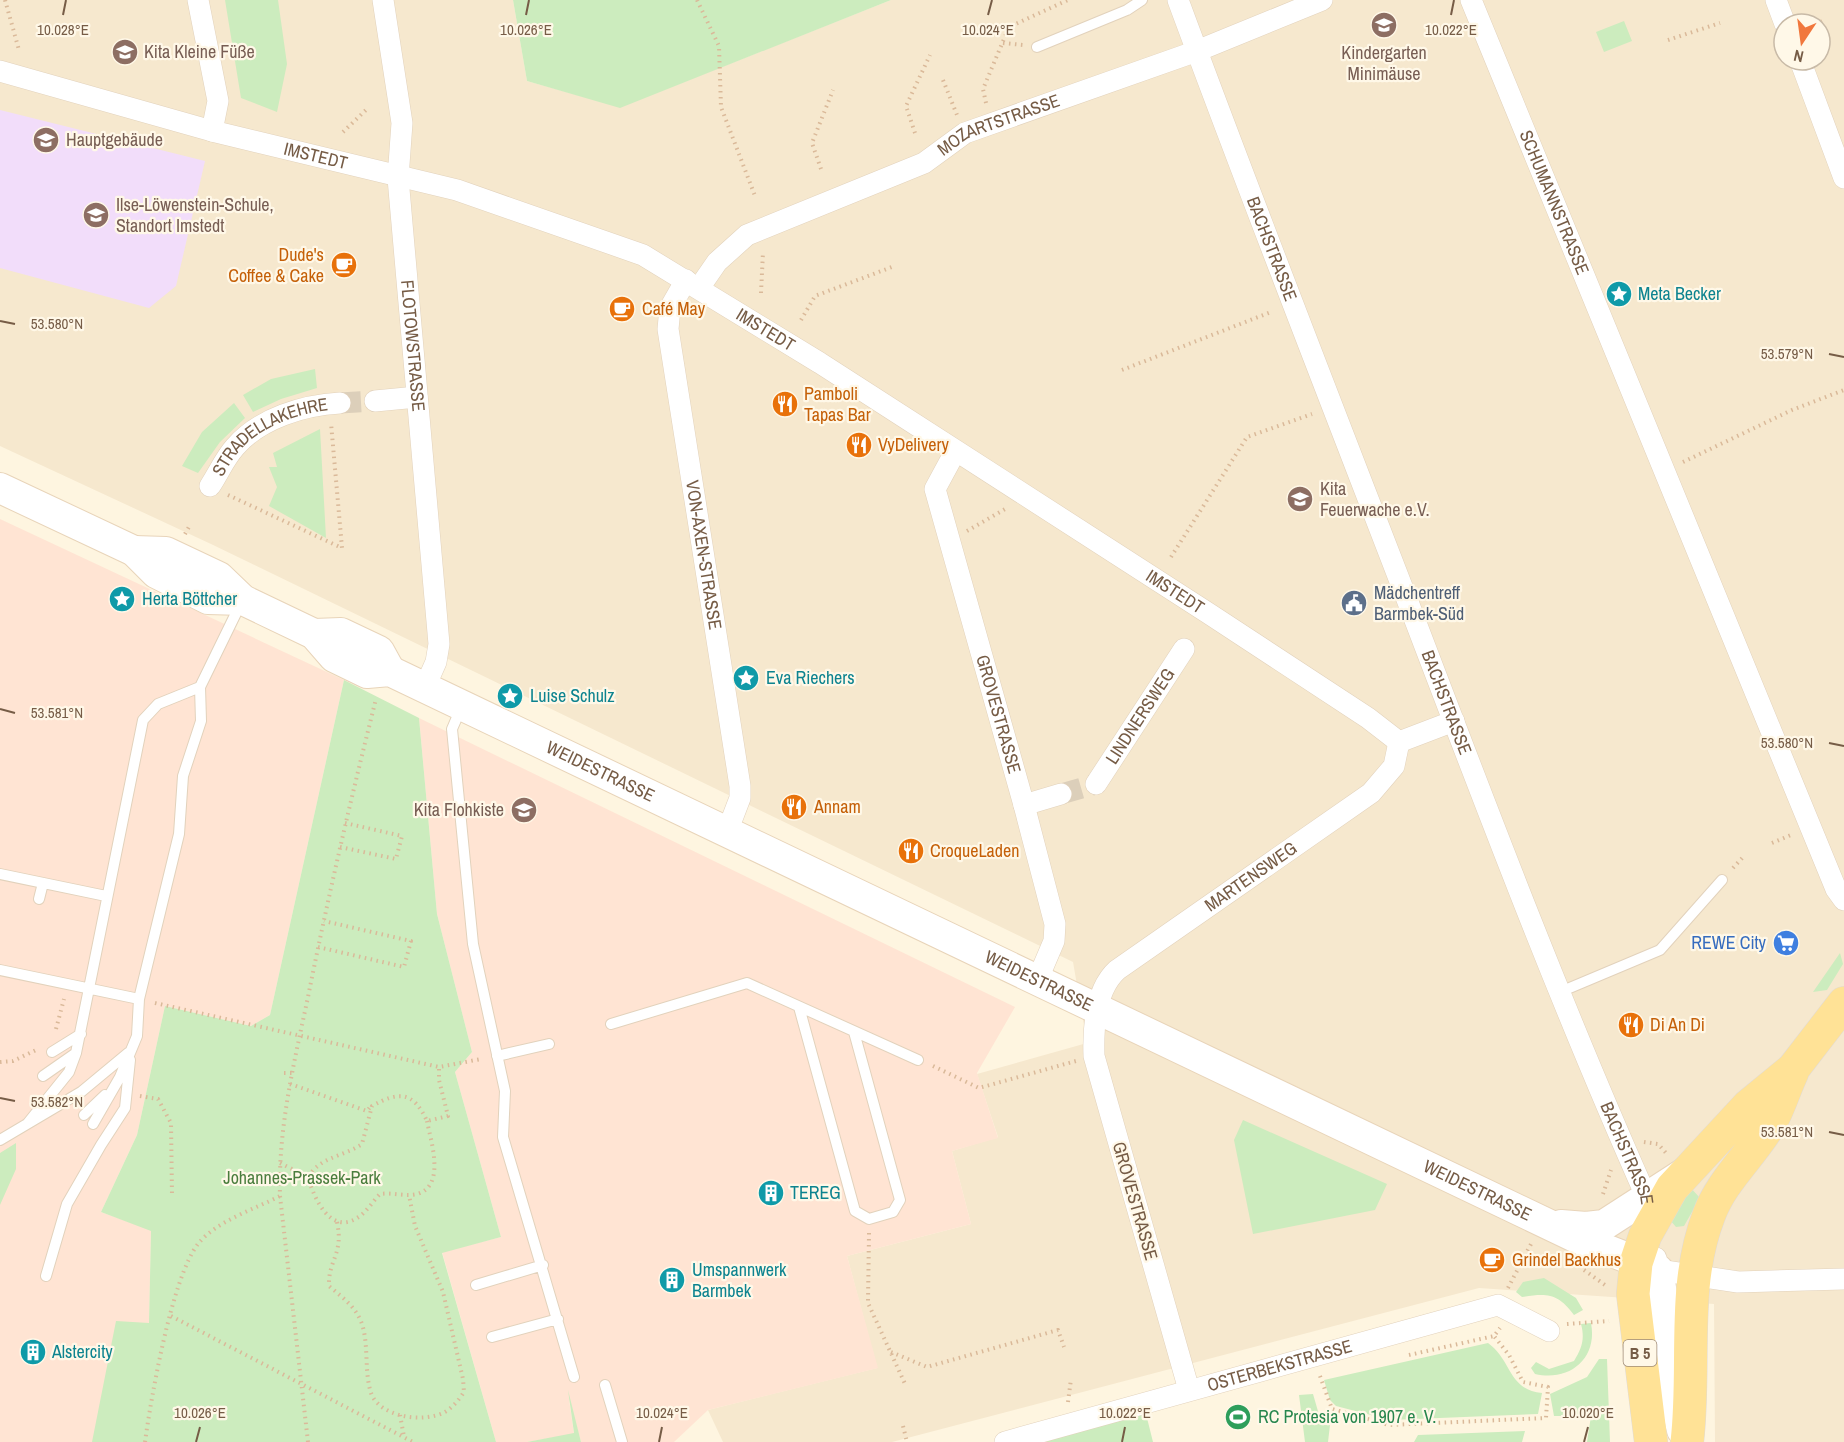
<svg xmlns="http://www.w3.org/2000/svg" width="1844" height="1442" viewBox="0 0 1844 1442" font-family="'Archivo Narrow',sans-serif">
	<rect width="100%" height="100%" fill="#fef5e0"/>
	<!-- residential -->
	<path fill="#f6e8ce" fill-rule="evenodd" d="M0,0H513L527,81L620,107L891,0H1844V1442H1715L1714,1304L1479,1288L892,1442H723L708,1410L877,1368L847,1256L971,1224L952,1151L998,1137L977,1074L1087,1043L1073,962L211,544L0,446ZM1784,24H1820V60H1784Z"/>
	<!-- commercial -->
	<path fill="#ffe4d3" d="M0,519L344,680L270,1015L251,1026L165,1006L137,1135L101,1212L151,1230L149,1325L119,1442H0Z
		M419,718L1015,1007L977,1073L998,1138L952,1151L971,1224L847,1256L878,1368L708,1410L674,1442H581L569,1399L574,1434L527,1442H496L442,1252L501,1237L455,1072L472,1052L437,914Z"/>
	<!-- education -->
	<path fill="#f2ddfa" d="M0,110L205,161L176,286L149,308L0,268Z"/>
	<!-- green -->
	<path fill="#ccecbe" d="M225,0H278L287,64L277,112L241,98Z
		M513,0H891L620,108L527,81Z
		M1624,21L1632,41L1604,52L1596,32Z
		M315,369L317,388L281,399L253,412L243,395L271,379Z
		M234,403L245,418L220,442L198,473L182,466L202,432Z
		M320,429L326,538L269,506L277,487L269,467H277L273,453Z
		M344,680L419,718L437,914L472,1052L455,1072L501,1237L442,1253L496,1442H92L116,1321L149,1323L151,1231L101,1212L137,1135L165,1006L251,1026L270,1015Z
		M1840,953L1843,964L1827,990L1813,992Z
		M1243,1120L1387,1184L1375,1210L1253,1234L1234,1140Z
		M16,1143V1169L0,1205V1153Z
		M1689,1186L1700,1198L1684,1226L1676,1227L1670,1220Z
		M1544,1278L1576,1298L1583,1310L1574,1315C1558,1293 1547,1293 1522,1297L1516,1292L1523,1282Z
		M1591,1323C1598,1359 1569,1382 1535,1374L1531,1368L1536,1362L1549,1369L1574,1361C1582,1348 1585,1339 1581,1324Z
		M1488,1343C1512,1360 1508,1390 1542,1393L1538,1414L1390,1420L1336,1406L1330,1400L1324,1380Z
		M1599,1359H1607L1610,1442H1587L1591,1416H1554L1550,1394L1587,1377Z
		M568,1390L581,1442H527L574,1433Z
		M1313,1394L1322,1425H1330L1328,1442H1305L1299,1395Z
		M1145,1410L1153,1442H1035Z
		M1525,1431L1522,1442H1414L1418,1435Z"/>
	<g fill="none" stroke-linecap="round" stroke-linejoin="round">
		<!-- street-tunnel -->
		<path stroke="#dccfba" stroke-width="21" stroke-dasharray="21 10" stroke-linecap="butt" d="M340,403L375,401
			M1061,794L1096,784"/>
		<defs>
			<path id="lane" d="M1037,47L1127,10L1142,0
				M461,708L452,729L473,944L505,1091L503,1137L574,1377
				M0,874L106,896
				M39,899L43,883
				M0,970L139,999
				M1560,992L1660,950L1722,880
				M799,1007L855,1211L869,1219L893,1212L900,1200L854,1032
				M611,1024L747,983L918,1060
				M52,1052L81,1034
				M497,1056L549,1044
				M43,1076L76,1053
				M84,1115L105,1095
				M28,1123L69,1072L76,1053L143,720L158,704L200,687
				M93,1124L120,1077L137,1036L139,999L179,834L183,776L201,721L200,687L241,603
				M0,1140L81,1092L128,1053
				M46,1276L67,1204L101,1145L125,1108L130,1060
				M476,1285L543,1265
				M492,1337L558,1319
				M605,1385L622,1442"/>
			<g id="street">
				<path d="M198,0L218,101L212,131"/>
				<path id="s1" d="M383,0L402,123L398,178L439,644L436,662L424,689"/>
				<path id="s2" d="M1178,0C1254,206 1334,410 1413,615C1487,809 1561,1005 1646,1196L1648,1210"/>
				<path id="s3" d="M1471,0L1836,889L1844,900"/>
				<path d="M1776,0L1785,24"/>
				<path d="M1800,60L1844,178"/>
				<path id="s4" d="M0,71L212,131L457,190L643,255L820,363L1208,613L1368,718L1399,742"/>
				<path id="s5" d="M686,280L670,308L668,329L740,786V798L727,832"/>
				<path id="s6" d="M699,288L717,262L747,235L924,163L965,133L1197,51L1322,0"/>
				<path d="M375,401L417,397"/>
				<path id="s7" d="M955,452L935,489L1024,805L1055,924L1054,941L1037,981"/>
				<path id="s8" d="M210,486C218,474 225,458 235,447C260,418 304,405 340,403"/>
				<path d="M1399,742L1454,721"/>
				<path id="s9" d="M1096,784L1184,649"/>
				<path d="M1024,805L1061,794"/>
				<path d="M1656,1258L1658,1270L1738,1282L1844,1279"/>
				<path id="s10" d="M1189,1390L1094,1056C1093,1028 1095,990 1117,970L1371,793L1394,766L1399,742"/>
				<path id="s11" d="M1005,1442L1498,1305L1549,1331"/>
			</g>
			<g id="secondary">
				<path d="M0,488L134,551L156,573L208,599L243,600"/>
				<path id="s12" d="M134,551L166,552L219,577L243,600L314,634L334,657L367,673L390,671L1577,1238L1658,1270C1668,1323 1669,1378 1682,1430"/>
				<path d="M314,634L341,633L379,651L390,671"/>
				<path d="M1561,1225L1586,1227L1604,1225L1686,1172"/>
			</g>
			<path id="primary" d="M1651,1442L1633,1294L1636,1263L1645,1236L1672,1188L1748,1106L1793,1069L1844,1003
				M1687,1442C1696,1367 1681,1287 1709,1215C1722,1180 1751,1156 1770,1124C1779,1108 1784,1090 1792,1073"/>
		</defs>
		<!-- lane casing -->
		<use href="#lane" stroke="#e2d2bc" stroke-width="12"/>
		<!-- street casing -->
		<use href="#street" stroke="#e2d2bc" stroke-width="22"/>
		<!-- secondary casing -->
		<use href="#secondary" stroke="#e8d4b9" stroke-width="32"/>
		<!-- primary casing -->
		<use href="#primary" stroke="#e1dbd6" stroke-width="34"/>
		<!-- path -->
		<path stroke="#dab999" stroke-width="4" stroke-dasharray="1.5 4.5" stroke-linecap="butt" d="M5,0L19,50
			M697,0L719,46L721,107L755,196
			M1816,24L1822,21
			M1668,40L1720,23
			M1003,43L1023,45
			M943,80L957,115
			M986,103L983,89L1009,27L1068,0
			M343,132L368,108
			M915,133L906,106L930,55
			M821,169L812,143L833,90
			M761,293L763,252
			M801,320L815,296L892,267
			M1122,370L1271,312
			M1683,462L1792,410L1844,390
			M228,495L342,548L331,423
			M967,531L1007,508
			M185,534L190,525
			M1171,557L1247,437L1312,414
			M1772,843L1791,835
			M340,847L396,859L402,836L345,823
			M1733,868L1744,856
			M318,947L404,967L411,941L324,921
			M155,1003L439,1067L481,1059
			M56,1029L64,999
			M0,1062L13,1061L36,1050
			M933,1066L979,1088L1076,1061
			M284,1073H292
			M290,1084L367,1111L371,1106
			M140,1096L158,1099L171,1123L172,1196
			M427,1121C431,1142 446,1186 417,1194C405,1197 392,1192 380,1194C373,1201 366,1213 357,1218C330,1235 314,1198 308,1177C321,1156 343,1157 362,1144L372,1106C399,1091 413,1091 427,1121L448,1116L439,1080V1067
			M1644,1142L1658,1144L1666,1153
			M280,1163L308,1177
			M1603,1194L1611,1170
			M337,1222C344,1254 328,1260 329,1286C343,1298 356,1307 362,1324C369,1346 364,1371 371,1393C380,1418 424,1423 445,1412C453,1407 459,1400 464,1392L463,1379L443,1292L415,1226L409,1195
			M869,1233L868,1303L906,1386
			M1584,1270L1605,1285V1282
			M1508,1288L1531,1244
			M171,1316L413,1442
			M1567,1324L1609,1321
			M891,1352L927,1367L1058,1330L1064,1347
			M1409,1355L1494,1336L1500,1328
			M1320,1376L1332,1409L1389,1425L1546,1418L1548,1387L1523,1382L1509,1355L1494,1336
			M1068,1402L1071,1379
			M400,1415L404,1437
			M903,1426L907,1442
			M145,1442C151,1398 172,1277 198,1244C216,1221 255,1209 280,1196
			M308,1442L280,1196C278,1128 294,1063 308,997C328,897 351,798 376,699"/>
		<!-- lane -->
		<use href="#lane" stroke="#fff" stroke-width="10"/>
		<!-- street -->
		<use href="#street" stroke="#fff" stroke-width="21"/>
		<!-- secondary -->
		<use href="#secondary" stroke="#fff" stroke-width="30"/>
		<!-- primary -->
		<use href="#primary" stroke="#ffe296" stroke-width="33"/>
	</g>
	<!-- ticks -->
	<path fill="none" stroke="#765c46" stroke-width="2" d="M63,15L66,0M526,15L529,0M988,15L992,0M1451,15L1454,0M0,321L15,324M1829,354L1844,357M0,709L15,713M1829,743L1844,746M0,1098L15,1101M1829,1132L1844,1135M196,1442L200,1427M659,1442L662,1427M1122,1442L1125,1427M1584,1442L1588,1427"/>
	<!-- icons -->
	<defs>
		<symbol id="school-disc" viewBox="-11 -11 22 22"><circle r="9.5" fill="#8d6e63" stroke="#fff8e8"/><path d="M0-5L7-2L0 1L-7-2ZM-4 1L0 2.5L4 1V4Q0 6-4 4Z" fill="#fff"/></symbol>
		<symbol id="cafe-disc" viewBox="-11 -11 22 22"><circle r="9.5" fill="#e8710a" stroke="#fff8e8"/><path d="M-5.5-4.5H6V0H3Q3 3.5 0 3.5H-2.5Q-5.5 3.5-5.5 0ZM3-3.2v2h1.7v-2ZM-6 4.5H4V6H-6Z" fill="#fff"/></symbol>
		<symbol id="sight-disc" viewBox="-11 -11 22 22"><circle r="9.5" fill="#0f9aa8" stroke="#fff8e8"/><path d="M0-6L1.8-2.2L6-1.7L2.9 1.2L3.7 5.4L0 3.3L-3.7 5.4L-2.9 1.2L-6-1.7L-1.8-2.2Z" fill="#fff"/></symbol>
		<symbol id="restaurant-disc" viewBox="-11 -11 22 22"><circle r="9.5" fill="#e8710a" stroke="#fff8e8"/><path d="M-5-6h1v4h1v-4h1v4h1v-4h1v5L-1.5 .5V6h-2V.5L-5-1ZM5-6V6H3V1.5H1.5Q1.5-4 5-6Z" fill="#fff"/></symbol>
		<symbol id="civic-disc" viewBox="-11 -11 22 22"><circle r="9.5" fill="#5c6f8a" stroke="#fff8e8"/><path d="M-.6-6.5H3V-4.5H.6V-3L4-1V1h2V6H-6V1h2V-1L-.6-3ZM-1.2 2.5V6h2.4V2.5Z" fill="#fff"/></symbol>
		<symbol id="supermarket-disc" viewBox="-11 -11 22 22"><circle r="9.5" fill="#3f7fe0" stroke="#fff8e8"/><path d="M-6-5.5h2.5l.6 2H6L4.5 2H-2.5L-4.4-4H-6ZM-1.5 3.2a1.3 1.3 0 1 0 .1 0ZM3 3.2a1.3 1.3 0 1 0 .1 0Z" fill="#fff"/></symbol>
		<symbol id="building-disc" viewBox="-11 -11 22 22"><circle r="9.5" fill="#0f9aa8" stroke="#fff8e8"/><path d="M-4-6H4V6H1V3H-1V6H-4ZM-2.5-4.3h1.7v1.8h-1.7ZM.8-4.3h1.7v1.8H.8ZM-2.5-1h1.7V.8h-1.7ZM.8-1h1.7V.8H.8Z" fill="#fff"/></symbol>
		<symbol id="stadium-disc" viewBox="-11 -11 22 22"><circle r="9.5" fill="#2e9e5b" stroke="#fff8e8"/><path d="M0-5a6.5 5 0 1 0 0 10a6.5 5 0 1 0 0-10ZM-3.5-1.8h7v3.6h-7Z" fill="#fff"/></symbol>
	</defs>
	<g fill-rule="evenodd">
		<use href="#school-disc" x="1369" y="10" width="30" height="30"/>
		<use href="#school-disc" x="110" y="37" width="30" height="30"/>
		<use href="#school-disc" x="31" y="125" width="30" height="30"/>
		<use href="#school-disc" x="81" y="200" width="30" height="30"/>
		<use href="#cafe-disc" x="329" y="250" width="30" height="30"/>
		<use href="#sight-disc" x="1604" y="279" width="30" height="30"/>
		<use href="#cafe-disc" x="607" y="294" width="30" height="30"/>
		<use href="#restaurant-disc" x="770" y="389" width="30" height="30"/>
		<use href="#restaurant-disc" x="844" y="430" width="30" height="30"/>
		<use href="#school-disc" x="1285" y="484" width="30" height="30"/>
		<use href="#sight-disc" x="107" y="584" width="30" height="30"/>
		<use href="#civic-disc" x="1339" y="588" width="30" height="30"/>
		<use href="#sight-disc" x="731" y="663" width="30" height="30"/>
		<use href="#sight-disc" x="495" y="681" width="30" height="30"/>
		<use href="#restaurant-disc" x="779" y="792" width="30" height="30"/>
		<use href="#school-disc" x="509" y="795" width="30" height="30"/>
		<use href="#restaurant-disc" x="896" y="836" width="30" height="30"/>
		<use href="#supermarket-disc" x="1771" y="928" width="30" height="30"/>
		<use href="#restaurant-disc" x="1616" y="1010" width="30" height="30"/>
		<use href="#building-disc" x="756" y="1178" width="30" height="30"/>
		<use href="#cafe-disc" x="1477" y="1245" width="30" height="30"/>
		<use href="#building-disc" x="657" y="1265" width="30" height="30"/>
		<use href="#building-disc" x="18" y="1337" width="30" height="30"/>
		<use href="#stadium-disc" x="1223" y="1402" width="30" height="30"/>
	</g>
	<g text-anchor="middle" stroke-width="4.5" stroke-linejoin="round" paint-order="stroke">
		<!-- shield labels -->
		<rect fill="#fff8e8" stroke="#9f8b77" stroke-width="1.5" x="1623.5" y="1340" width="33" height="26" rx="4.5"/>
		<g font-size="16" font-weight="bold" fill="#765c46">
			<text x="1640" y="1359">B 5</text>
		</g>
		<!-- education labels -->
		<g font-size="18" fill="#785e54" stroke="#fff8e8" text-anchor="start">
			<text x="144" y="58">Kita Kleine Füße</text>
			<text x="1384" y="59" text-anchor="middle">Kindergarten<tspan x="1384" dy="21">Minimäuse</tspan></text>
			<text x="66" y="146">Hauptgebäude</text>
			<text x="116" y="211">Ilse-Löwenstein-Schule,<tspan x="116" dy="21">Standort Imstedt</tspan></text>
			<text x="1320" y="495">Kita<tspan x="1320" dy="21">Feuerwache e.V.</tspan></text>
			<text x="504" y="816" text-anchor="end">Kita Flohkiste</text>
		</g>
		<!-- street labels -->
		<g font-size="18" fill="#765c46" stroke="#fff8e8">
			<text dy="6" stroke="none"><textPath href="#s6" startOffset="348">MOZARTSTRASSE</textPath></text>
			<text dy="6" stroke="none"><textPath href="#s4" startOffset="327">IMSTEDT</textPath></text>
			<text dy="6" stroke="none"><textPath href="#s3" startOffset="219">SCHUMANNSTRASSE</textPath></text>
			<text dy="6" stroke="none"><textPath href="#s2" startOffset="266">BACHSTRASSE</textPath></text>
			<text dy="6" stroke="none"><textPath href="#s4" startOffset="813">IMSTEDT</textPath></text>
			<text dy="6" stroke="none"><textPath href="#s1" startOffset="348">FLOTOWSTRASSE</textPath></text>
			<text dy="6" stroke="none"><textPath href="#s8" startOffset="82">STRADELLAKEHRE</textPath></text>
			<text dy="6" stroke="none"><textPath href="#s5" startOffset="282">VON-AXEN-STRASSE</textPath></text>
			<text dy="6" stroke="none"><textPath href="#s4" startOffset="1299">IMSTEDT</textPath></text>
			<text dy="6" stroke="none"><textPath href="#s2" startOffset="752">BACHSTRASSE</textPath></text>
			<text dy="6" stroke="none"><textPath href="#s7" startOffset="276">GROVESTRASSE</textPath></text>
			<text dy="6" stroke="none"><textPath href="#s9" startOffset="81">LINDNERSWEG</textPath></text>
			<text dy="6" stroke="none"><textPath href="#s12" startOffset="526">WEIDESTRASSE</textPath></text>
			<text dy="6" stroke="none"><textPath href="#s10" startOffset="602">MARTENSWEG</textPath></text>
			<text dy="6" stroke="none"><textPath href="#s12" startOffset="1012">WEIDESTRASSE</textPath></text>
			<text dy="6" stroke="none"><textPath href="#s2" startOffset="1238">BACHSTRASSE</textPath></text>
			<text dy="6" stroke="none"><textPath href="#s12" startOffset="1498">WEIDESTRASSE</textPath></text>
			<text transform="translate(1135 1201) rotate(74)" y="6">GROVESTRASSE</text>
			<text dy="6" stroke="none"><textPath href="#s11" startOffset="285">OSTERBEKSTRASSE</textPath></text>
		</g>
		<!-- food labels -->
		<g font-size="18" fill="#c56008" stroke="#fff8e8" text-anchor="start">
			<text x="324" y="261" text-anchor="end">Dude's<tspan x="324" dy="21">Coffee &amp; Cake</tspan></text>
			<text x="642" y="315">Café May</text>
			<text x="804" y="400">Pamboli<tspan x="804" dy="21">Tapas Bar</tspan></text>
			<text x="878" y="451">VyDelivery</text>
			<text x="814" y="813">Annam</text>
			<text x="930" y="857">CroqueLaden</text>
			<text x="1650" y="1031">Di An Di</text>
			<text x="1512" y="1266">Grindel Backhus</text>
		</g>
		<!-- culture labels -->
		<g font-size="18" fill="#0d838f" stroke="#fff8e8" text-anchor="start">
			<text x="1638" y="300">Meta Becker</text>
			<text x="142" y="605">Herta Böttcher</text>
			<text x="766" y="684">Eva Riechers</text>
			<text x="530" y="702">Luise Schulz</text>
			<text x="790" y="1199">TEREG</text>
			<text x="692" y="1276">Umspannwerk<tspan x="692" dy="21">Barmbek</tspan></text>
			<text x="52" y="1358">Alstercity</text>
		</g>
		<!-- service labels -->
		<g font-size="18" fill="#4e5e75" stroke="#fff8e8" text-anchor="start">
			<text x="1374" y="599">Mädchentreff<tspan x="1374" dy="21">Barmbek-Süd</tspan></text>
		</g>
		<!-- shop labels -->
		<g font-size="18" fill="#366cbe" stroke="#fff8e8" text-anchor="end">
			<text x="1766" y="949">REWE City</text>
		</g>
		<!-- park labels -->
		<g font-size="18" fill="#4a7d3d" stroke="#fff8e8">
			<text x="302" y="1184">Johannes-Prassek-Park</text>
		</g>
		<!-- leisure labels -->
		<g font-size="18" fill="#27864d" stroke="#fff8e8" text-anchor="start">
			<text x="1258" y="1423">RC Protesia von 1907 e. V.</text>
		</g>
	</g>
	<g font-size="15" text-anchor="middle" fill="#765c46" stroke="#fff8e8" stroke-width="4.5" stroke-linejoin="round" paint-order="stroke">
		<text x="63" y="35">10.028°E</text>
		<text x="526" y="35">10.026°E</text>
		<text x="988" y="35">10.024°E</text>
		<text x="1451" y="35">10.022°E</text>
		<text x="57" y="329">53.580°N</text>
		<text x="1787" y="359">53.579°N</text>
		<text x="57" y="718">53.581°N</text>
		<text x="1787" y="748">53.580°N</text>
		<text x="57" y="1107">53.582°N</text>
		<text x="1787" y="1137">53.581°N</text>
		<text x="200" y="1418">10.026°E</text>
		<text x="662" y="1418">10.024°E</text>
		<text x="1125" y="1418">10.022°E</text>
		<text x="1588" y="1418">10.020°E</text>
	</g>
	<!-- north arrow -->
	<g transform="translate(1802 42) rotate(193)"><circle r="28" fill="#fff8e8" stroke="#c8baa7" stroke-width="1.5"/>
	<path d="M0-4.5L10 22L0 15L-10 22Z" fill="#f1773c"/>
	<text y="-9" font-size="16" font-weight="bold" text-anchor="middle" fill="#765c46">N</text>
	</g>
</svg>
